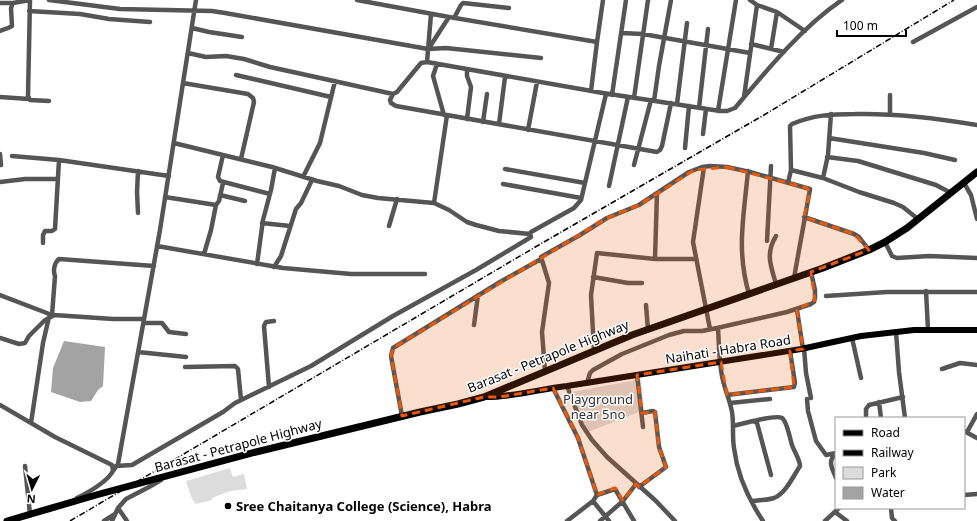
<svg xmlns="http://www.w3.org/2000/svg" width="977" height="521" viewBox="0 0 977 521" font-family="'Noto Sans',sans-serif">
	<rect width="100%" height="100%" fill="#fff"/>
	<!-- green -->
	<path fill="#dcdcdc" d="M641,379L644,410L588,432L576,407L572,392Z
		M230,468L233,477L244,474L247,489L230,491L212,498V500L196,504L192,499L186,481Z"/>
	<!-- water -->
	<path fill="#a3a3a3" d="M64,341L105,347L103,386L98,390L91,401L80,402L51,392L53,368Z"/>
	<g fill="none" stroke-linecap="round" stroke-linejoin="round">
		<!-- minor -->
		<path stroke="#555" stroke-width="4.5" d="M30,0L28,96L30,100L49,101
			M49,0L120,9L212,11L225,13L428,49L446,48L541,58
			M357,0L449,17L597,42
			M750,0L757,5L777,12L805,31
			M0,3H13
			M29,11L80,14L109,19L150,22
			M454,18L461,5L463,3L509,8
			M192,28L209,32L242,37
			M0,31L8,28L12,26L11,8L13,3L30,0
			M621,33L643,34L750,53
			M913,42L977,7
			M751,44L784,52
			M429,48L449,17
			M771,49L777,12
			M188,53L206,57L226,56L244,59L270,67L393,94L397,92L421,63L427,62L603,93L720,111H727L735,108C766,71 802,27 842,0
			M427,62L431,14
			M437,64L433,76L444,115
			M467,70V76L471,87L467,119
			M236,75L331,97
			M183,83L248,94L253,98L254,102L241,159
			M591,91L597,42L603,0
			M393,94L390,100L391,103L396,106L657,152L660,150L662,146L671,103
			M612,95L626,0
			M890,95V115
			M0,97L29,99
			M744,97L757,5
			M634,98L648,0
			M654,101L659,66L671,0
			M677,104L687,23
			M699,108L708,29
			M718,111L736,0
			M483,122L487,94
			M499,124L505,77
			M528,130L537,82
			M703,134L706,109
			M829,138L924,153L955,160
			M174,143L272,167L317,181L339,186L362,195L378,198L434,203L449,210L467,222L476,225L499,231L530,234
			M685,148L689,106
			M0,154L1,165
			M223,155L218,177L220,181L270,194
			M12,156L59,160L169,176
			M827,157L858,161L936,185L951,193
			M634,165L651,100
			M704,167L693,242L710,329
			M505,169L585,183
			M791,170L823,178L859,192L894,203L903,207L918,219
			M138,171L137,192L138,213
			M748,171C744,215 736,250 749,294
			M303,177L320,143L335,81
			M823,178L828,155L831,114
			M0,182L25,179H58
			M788,183L791,170L790,126L792,124C813,115 832,114 855,114C896,113 936,118 977,125
			M964,183L971,195L977,219
			M503,184L581,198
			M609,186L628,97
			M220,195L245,201
			M165,197L216,205L219,201L223,183
			M434,203L447,115
			M804,217L854,234L859,237L869,250
			M262,223L290,226
			M389,226L397,199
			M767,241L771,166
			M885,242L892,256L897,258L929,256L977,258
			M43,243V235L45,231H52L55,229L59,160
			M157,246L283,268L351,274H425
			M204,254L211,230L216,205
			M655,259L657,193
			M257,264L263,220L271,190L275,168
			M274,267L281,256L296,209L301,203L312,180
			M593,277L628,283H642
			M776,284C771,266 765,254 776,236
			M926,291L928,330
			M0,295L52,315L55,276C53,271 54,263 59,259L154,266
			M826,296L887,292H977
			M646,305L648,330
			M797,310L803,349
			M144,323H162L169,332L186,334
			M474,325L478,295
			M718,328C719,344 719,361 722,376C724,388 730,400 732,412C734,424 732,436 734,448C737,473 749,500 763,521
			M896,332L899,372L905,418
			M0,338L19,344L25,343L29,336L44,321L54,315L113,319H144
			M852,338L861,378
			M804,348L806,373L811,398
			M594,351L591,295L597,253L655,259H696
			M138,352L186,357
			M185,367L235,366L238,369L241,400
			M942,369L960,363L977,365
			M545,371L542,332L549,283L541,257L580,235L607,218L639,205L689,172L702,167L710,166L727,167L750,172L810,189L794,278
			M637,375L643,427
			M587,383L590,373L593,370L622,354L669,335L684,331H702L717,328L787,312L811,304L814,302L815,298V290L811,272
			M567,386L582,425L592,440L607,457L656,501L675,521
			M269,387L264,326L266,322L274,321
			M553,388L578,438L597,495L593,501L609,521
			M727,395L794,387L795,383L790,351
			M807,399L808,411L816,441L826,455L836,453
			M879,402L881,418
			M730,403L770,399
			M0,405L55,437L112,465L113,471C107,482 89,492 77,498
			M402,416L391,356L393,348L500,282L541,259
			M866,418V409L869,405L903,397
			M31,423L43,343L49,317
			M733,426L753,421L757,423L771,475
			M964,431L977,438
			M967,432L977,414
			M835,455C827,461 833,470 836,478
			M25,466L30,514
			M116,466L132,465L223,412L235,403L311,366L393,316L476,270L531,237L530,234L531,232L574,208L581,200L606,94
			M113,471L118,464L160,230L196,0
			M639,487L666,467L659,447L655,412L653,411L642,413
			M597,495L615,489L634,521
			M964,495L977,494
			M752,501C759,500 768,500 774,498C786,493 794,475 800,466C800,460 794,451 792,445C790,439 787,421 782,418C777,415 759,420 753,421
			M118,508L127,521
			M891,508L892,518L895,521
			M835,512L847,521
			M104,521L115,514
			M112,521L118,508L126,499L149,487L161,480
			M567,521L593,501
			M600,521L623,501L636,484
			M825,521L839,508"/>
		<!-- major -->
		<path stroke="#000" stroke-width="6" d="M486,397C514,397 540,389 567,386L801,349L861,336L914,330H977"/>
		<!-- highway -->
		<path stroke="#000" stroke-width="7" d="M7,521L96,495L256,452L420,412L458,404L484,397L632,335L823,268L869,250L885,242L907,228L977,172"/>
		<!-- rail -->
		<path stroke="#000" stroke-width="1.5" stroke-dasharray="6 2 1 2" stroke-linecap="butt" d="M70,521L537,246L764,115L954,0"/>
	</g>
	<!-- marked area -->
	<path fill="#e8590c" fill-opacity="0.2" stroke="#e8590c" stroke-width="3" stroke-dasharray="8 5" stroke-linejoin="round" d="M727,167L807,188L810,192L804,217L854,234L869,250L811,272L815,300L797,310L803,349L790,351L794,387L727,395L721,362L637,375L642,413L655,412L659,447L666,467L639,487L636,484L623,501L615,488L597,495L578,438L553,388L500,397H484L402,416L391,356L393,348L607,218L639,205L694,170Z"/>
	<!-- markers -->
	<circle fill="#000" stroke="#fff" stroke-width="1.5" cx="228" cy="506" r="4"/>
	<g text-anchor="middle" stroke-width="3" stroke-linejoin="round" paint-order="stroke">
		<!-- street labels -->
		<g font-size="13" fill="#000" stroke="#fff">
			<text transform="translate(728 349) rotate(-9)" y="5">Naihati - Habra Road</text>
			<text transform="translate(548 356) rotate(-22)" y="5">Barasat - Petrapole Highway</text>
			<text transform="translate(238 445) rotate(-15)" y="5">Barasat - Petrapole Highway</text>
		</g>
		<!-- park labels -->
		<g font-size="13" fill="#333" stroke="#fff">
			<text x="598" y="404">Playground<tspan x="598" dy="15">near 5no</tspan></text>
		</g>
		<!-- poi labels -->
		<g font-size="13" font-weight="bold" fill="#000" stroke="#fff" text-anchor="start">
			<text x="236" y="511">Sree Chaitanya College (Science), Habra</text>
		</g>
	</g>
	<!-- legend -->
	<rect x="835" y="417" width="130" height="92" fill="#ffffff" stroke="#999999"/>
	<rect x="843" y="430" width="20" height="6" fill="#000000" stroke="#999999"/>
	<text x="871" y="437" font-size="12" fill="#000000">Road</text>
	<rect x="843" y="450" width="20" height="6" fill="#000000" stroke="#999999"/>
	<text x="871" y="457" font-size="12" fill="#000000">Railway</text>
	<rect x="843" y="467" width="20" height="12" fill="#dcdcdc" stroke="#999999"/>
	<text x="871" y="477" font-size="12" fill="#000000">Park</text>
	<rect x="843" y="487" width="20" height="12" fill="#a3a3a3" stroke="#999999"/>
	<text x="871" y="497" font-size="12" fill="#000000">Water</text>
	<!-- north arrow -->
	<g transform="translate(32 489) rotate(185)" stroke="#ffffff" stroke-width="3" paint-order="stroke">
	<path d="M0-3L7 15L0 10L-7 15Z" fill="#000000"/>
	<text y="-6" font-size="11" font-weight="bold" text-anchor="middle" fill="#000000">N</text>
	</g>
	<!-- scale -->
	<path d="M837 30v6h69v-6" fill="none" stroke="#000000" stroke-width="2"/>
	<text x="843" y="30" font-size="12" fill="#000000" stroke="#ffffff" stroke-width="3" paint-order="stroke">100 m</text>
</svg>
